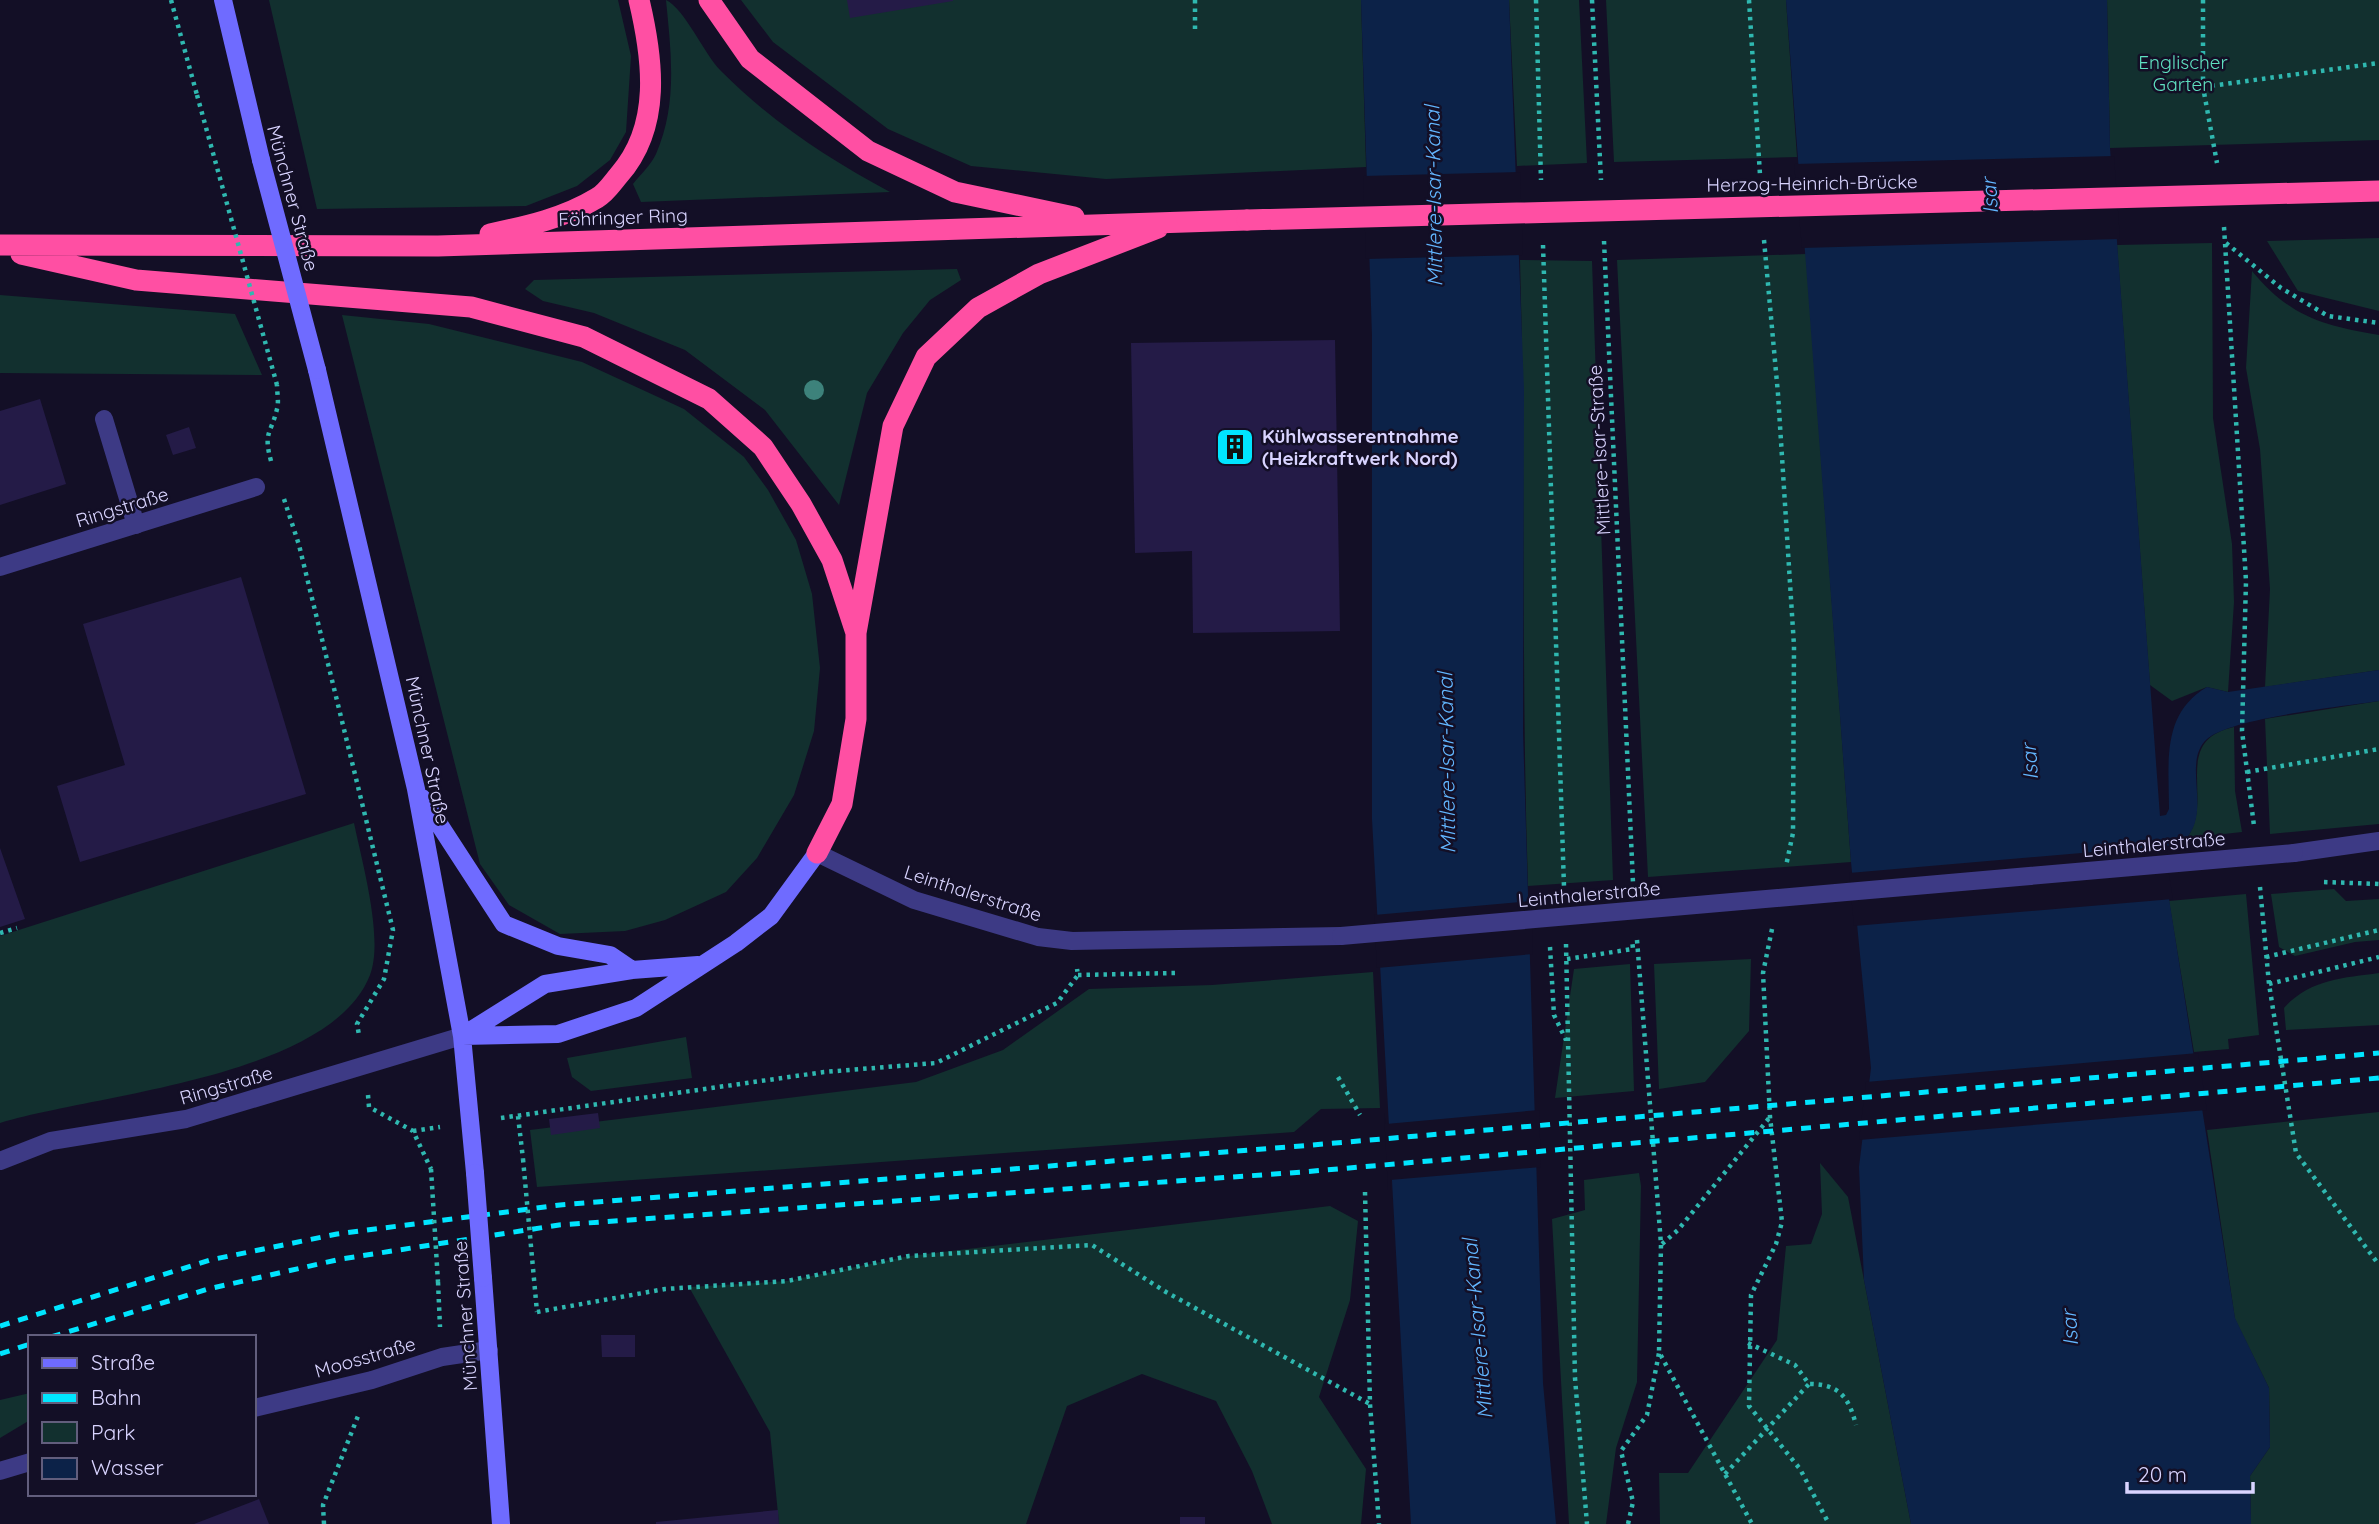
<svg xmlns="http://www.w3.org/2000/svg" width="2379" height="1524" viewBox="0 0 2379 1524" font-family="Quicksand,sans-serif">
	<rect width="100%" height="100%" fill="#130f26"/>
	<!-- green -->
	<path fill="#12302f" d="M269,0H618L631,56L626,132L610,160L577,186L526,206L317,209Z
		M666,0C685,9 704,54 721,71C772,122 827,158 890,192L641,202L633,184C640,175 651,165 656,154C678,104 671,52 666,0Z
		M741,0H1361L1366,167L1106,179L971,166L888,129L773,42Z
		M1509,0H1579L1587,163L1517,166Z
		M1606,0H1786L1797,157L1614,162Z
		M2107,0H2379V140L2110,148Z
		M2379,238V311L2298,291L2267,241Z
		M2212,243L2213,418L2232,544L2234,602L2228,692L2207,687L2172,701L2150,685L2117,245Z
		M1806,254L1851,862L1648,877L1617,260Z
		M1520,260L1592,261L1613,880L1528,886C1521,677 1526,468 1520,260Z
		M957,269L961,280L930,300L903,333L867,393L839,505L765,410L685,350L594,313L543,301L525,289L534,280Z
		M2252,271C2289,316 2323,326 2379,335V670L2265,687L2270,589L2260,449L2246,368Z
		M0,295L235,314L262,375L0,373Z
		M342,315L429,324L582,362L684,409L744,457L768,490L796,540L812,594L820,668L814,731L794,795L757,858L726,892L665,920L625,931L560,934L509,905L480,864Z
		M2379,701V824L2270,834L2265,719Z
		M2234,727L2235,791L2242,832L2187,838C2215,800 2170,741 2234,727Z
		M354,823C362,862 384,939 370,975C330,1078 95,1094 0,1123V936Z
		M2334,889L2346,901L2379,899V940L2355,942L2295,956L2279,947L2271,894Z
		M2246,894L2259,1035L2228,1039L2229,1049L2194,1052L2169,901Z
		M1751,959L1749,1031L1705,1082L1659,1089L1654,964Z
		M1630,964L1634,1091L1555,1098L1574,969Z
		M1373,972L1380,1108L1321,1109L1294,1132L537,1187L530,1130L916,1082L1003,1050L1089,989L1212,985Z
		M2379,973V1025L2286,1030L2284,1008C2310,979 2343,978 2379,973Z
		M686,1037L692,1078L591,1091L572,1077L567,1058Z
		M2379,1112V1524H2251L2250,1476L2270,1447L2269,1388L2235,1319L2207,1130Z
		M1820,1163L1848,1197L1911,1524H1660L1659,1473H1688L1777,1340L1786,1246L1811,1244L1822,1214Z
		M1639,1173L1641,1186L1637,1382L1616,1448L1606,1524H1569L1552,1219L1585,1210L1584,1180Z
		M1330,1206L1358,1221L1350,1300L1319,1397L1366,1469L1361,1524H1272L1252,1471L1216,1401L1142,1374L1067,1406L1026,1524H779L770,1432L689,1287L787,1281L909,1256Z
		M30,1393V1420L0,1438V1400Z"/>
	<!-- water -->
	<path fill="#0c2248" d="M1361,0H1509L1524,389L1523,732L1543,1383L1556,1524H1411L1372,819V336Z
		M1786,0H2107L2110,148L2160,816L2166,815L2169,809C2169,763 2161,714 2207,687L2228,692L2379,670V701C2345,706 2230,718 2207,739C2176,767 2227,830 2162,854L2235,1318L2269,1388L2270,1447L2250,1476L2251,1524H1911L1864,1280L1859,1167L1871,1068L1851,862Z"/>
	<!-- pier -->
	<path fill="#130f26" d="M2114,156L2120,239L1802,248L1794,164Z
		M1520,172L1523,255L1366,259L1363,176Z
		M2186,844L2166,856L2173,899L1854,926L1849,873Z
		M1531,901L1533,954L1377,968L1374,915Z
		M2198,1053L2207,1110L1859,1140L1866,1082Z
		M1539,1110L1541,1167L1390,1180L1391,1190H1388L1384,1113L1386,1124Z"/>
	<!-- building -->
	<path fill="#241b47" d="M847,0H953V1L850,18Z
		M1335,340L1340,631L1193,633L1192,551L1135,553L1131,343Z
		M40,399L66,484L0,505V411Z
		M189,427L196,448L173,455L166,435Z
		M241,577L306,794L80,862L57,786L125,765L83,624Z
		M0,848L25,919L0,927Z
		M598,1113L600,1128L551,1135L549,1119Z
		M601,1335H635V1357H602Z
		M259,1499L269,1524H194Z
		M778,1510L779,1524H656V1522Z
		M1180,1517H1205V1524H1180Z"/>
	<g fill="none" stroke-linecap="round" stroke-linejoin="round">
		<!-- path -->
		<path stroke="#2fb8b0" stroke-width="4.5" stroke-dasharray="3.5 5" stroke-linecap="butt" d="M171,0L197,95
			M1195,0V33
			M1536,0L1541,180
			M1592,0L1601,180
			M1749,0L1760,175
			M2203,0V87L2217,163
			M2203,87L2379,63
			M2224,227L2246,581L2242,731L2254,826
			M1764,240L1778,394L1794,646L1793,833L1786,866
			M1604,241L1633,883
			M2226,243L2281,288L2328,316L2379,323
			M1543,245L1564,887
			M271,461C263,432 271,434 277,409C279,402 277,393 277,385
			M284,499L299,545L393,930L384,979L357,1024L359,1035
			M2247,772L2379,749
			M2324,882L2379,884
			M2260,887L2269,984L2296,1153L2379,1265
			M1772,929L1763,973L1770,1117L1782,1222L1776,1244L1751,1295L1749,1406L1800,1469L1829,1524
			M0,933L17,928
			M1637,940L1661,1244L1659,1352L1752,1524
			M1566,944L1575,1378L1587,1524
			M1550,947L1554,1015L1566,1040
			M2266,957L2379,930
			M1567,959L1633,949L1632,940
			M1078,975L1175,973
			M2269,984L2379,957
			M1338,1077L1360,1115
			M368,1095L369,1107L413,1131L431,1169
			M518,1116L523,1159
			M501,1118L824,1072L936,1063L1057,1003L1078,975L1077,969
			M413,1131L440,1127
			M1365,1192L1370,1404L1379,1524
			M1662,1244L1678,1230L1770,1117
			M438,1282L440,1327
			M537,1312L665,1289L787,1281L909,1256L1092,1245L1166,1292L1370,1404
			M1748,1343L1795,1365L1809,1384C1840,1384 1849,1398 1856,1425
			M1725,1474L1809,1384
			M324,1524L323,1505L358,1416
			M1628,1524L1633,1502L1621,1451L1647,1415L1659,1353"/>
		<!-- lane -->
		<path stroke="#3d3a85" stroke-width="18" d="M104,419L136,525"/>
		<!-- street -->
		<path stroke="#3d3a85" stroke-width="18" d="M0,567L256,487
			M817,853L914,900L1038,937L1072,941L1341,936
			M2294,853L2379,841
			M0,1161L51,1141L186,1119L462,1036
			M254,1408L372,1380L442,1357L489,1350
			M0,1471L30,1462"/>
		<!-- secondary -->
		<path stroke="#6f6bff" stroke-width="18" d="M223,0L261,160
			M317,370L416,789L462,1036L475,1173
			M422,798L504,924L558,946L610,955L632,970
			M462,1036L558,1034L636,1008L736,943L771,916L817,853
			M462,1036L545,984L632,970L698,965
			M483,1278L501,1524"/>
		<!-- highway -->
		<path stroke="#ff4fa3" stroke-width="21" d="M709,0L750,59L868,151L955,192L1074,217
			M490,234C528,226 564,218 597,198C606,193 613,182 619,175C662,126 653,59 639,0
			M0,245L438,246L1247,220
			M21,254L136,280L471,307L584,337L709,399L763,447L801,504L832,560L856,633
			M817,853L842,804L856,719V633L893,426L926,357L978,308L1039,274L1158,228"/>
		<!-- rail -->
		<path stroke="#00e5ff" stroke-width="5" stroke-dasharray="10 9" stroke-linecap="butt" d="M0,1326L210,1260L337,1234L560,1205L1301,1146L2379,1053
			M51,1337L208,1289L341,1259L559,1225L1303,1172L2379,1078
			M0,1354L30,1344"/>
		<!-- path-bridge -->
		<path stroke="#2fb8b0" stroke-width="4.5" stroke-dasharray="3.5 5" stroke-linecap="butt" d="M197,95L277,385
			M523,1159L537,1312
			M431,1169L438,1282"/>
		<!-- street-bridge -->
		<path stroke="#3d3a85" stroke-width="18" d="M1341,936L2294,853"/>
		<!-- secondary-bridge -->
		<path stroke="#6f6bff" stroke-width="18" d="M261,160L317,370
			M475,1173L483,1278"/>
		<!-- highway-bridge -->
		<path stroke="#ff4fa3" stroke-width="21" d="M1247,220L2379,191"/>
	</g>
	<!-- trees -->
	<circle fill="#3d827b" cx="814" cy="390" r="10"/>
	<!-- icons -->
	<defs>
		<symbol id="building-square" viewBox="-11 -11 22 22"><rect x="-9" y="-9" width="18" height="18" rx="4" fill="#00e5ff" stroke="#130f26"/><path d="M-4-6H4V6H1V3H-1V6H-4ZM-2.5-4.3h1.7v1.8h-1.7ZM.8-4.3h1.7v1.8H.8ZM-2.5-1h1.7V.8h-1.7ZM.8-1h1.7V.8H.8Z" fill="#111"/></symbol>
	</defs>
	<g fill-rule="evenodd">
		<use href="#building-square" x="1213" y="425" width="44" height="44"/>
	</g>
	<g text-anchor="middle" stroke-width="5" stroke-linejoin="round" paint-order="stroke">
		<!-- park labels -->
		<g font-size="19" fill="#5fe0c0" stroke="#130f26">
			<text x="2183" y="69">Englischer<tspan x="2183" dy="22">Garten</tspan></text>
		</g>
		<!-- street labels -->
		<g font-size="19" fill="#d9d4ff" stroke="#130f26">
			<text transform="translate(1812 183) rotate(-1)" y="7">Herzog-Heinrich-Brücke</text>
			<text transform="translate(293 198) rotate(75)" y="7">Münchner Straße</text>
			<text transform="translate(623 217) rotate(-2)" y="7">Föhringer Ring</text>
			<text transform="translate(1599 450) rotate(-93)" y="7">Mittlere-Isar-Straße</text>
			<text transform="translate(122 507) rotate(-17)" y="7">Ringstraße</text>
			<text transform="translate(428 750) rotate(78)" y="7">Münchner Straße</text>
			<text transform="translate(2154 844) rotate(-5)" y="7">Leinthalerstraße</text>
			<text transform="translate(973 893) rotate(18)" y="7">Leinthalerstraße</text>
			<text transform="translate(1589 894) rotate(-5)" y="7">Leinthalerstraße</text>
			<text transform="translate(226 1085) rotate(-16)" y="7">Ringstraße</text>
			<text transform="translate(465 1316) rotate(-94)" y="7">Münchner Straße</text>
			<text transform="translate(365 1357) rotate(-16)" y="7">Moosstraße</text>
		</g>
		<!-- poi labels -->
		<g font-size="19" font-weight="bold" fill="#d9d4ff" stroke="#130f26" text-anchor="start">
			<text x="1262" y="443">Kühlwasserentnahme<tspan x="1262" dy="22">(Heizkraftwerk Nord)</tspan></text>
		</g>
		<!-- water labels -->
		<g font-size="21" font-style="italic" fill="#62b6ff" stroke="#130f26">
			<text transform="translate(1434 196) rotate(-91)" y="7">Mittlere-Isar-Kanal</text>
			<text transform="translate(1990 196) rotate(-94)" y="7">Isar</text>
			<text transform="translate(2030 762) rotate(-94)" y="7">Isar</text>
			<text transform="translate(1447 763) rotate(-91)" y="7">Mittlere-Isar-Kanal</text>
			<text transform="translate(2070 1328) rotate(-94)" y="7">Isar</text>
			<text transform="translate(1478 1329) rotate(-95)" y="7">Mittlere-Isar-Kanal</text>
		</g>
	</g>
	<!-- legend -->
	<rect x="28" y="1335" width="228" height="161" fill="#130f26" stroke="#625e7d" stroke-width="2"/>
	<rect x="42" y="1358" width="35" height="10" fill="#6f6bff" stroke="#625e7d" stroke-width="2"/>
	<text x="91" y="1370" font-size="21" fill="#d9d4ff">Straße</text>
	<rect x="42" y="1393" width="35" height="10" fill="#00e5ff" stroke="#625e7d" stroke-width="2"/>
	<text x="91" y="1405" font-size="21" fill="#d9d4ff">Bahn</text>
	<rect x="42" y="1422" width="35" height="21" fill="#12302f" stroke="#625e7d" stroke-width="2"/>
	<text x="91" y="1440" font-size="21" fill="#d9d4ff">Park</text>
	<rect x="42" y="1458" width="35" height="21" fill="#0c2248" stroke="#625e7d" stroke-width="2"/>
	<text x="91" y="1475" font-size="21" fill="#d9d4ff">Wasser</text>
	<!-- scale -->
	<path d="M2127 1482v10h126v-10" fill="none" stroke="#d9d4ff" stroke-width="3.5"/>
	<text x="2138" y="1482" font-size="21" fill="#d9d4ff" stroke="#130f26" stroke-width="5" paint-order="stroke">20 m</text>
</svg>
